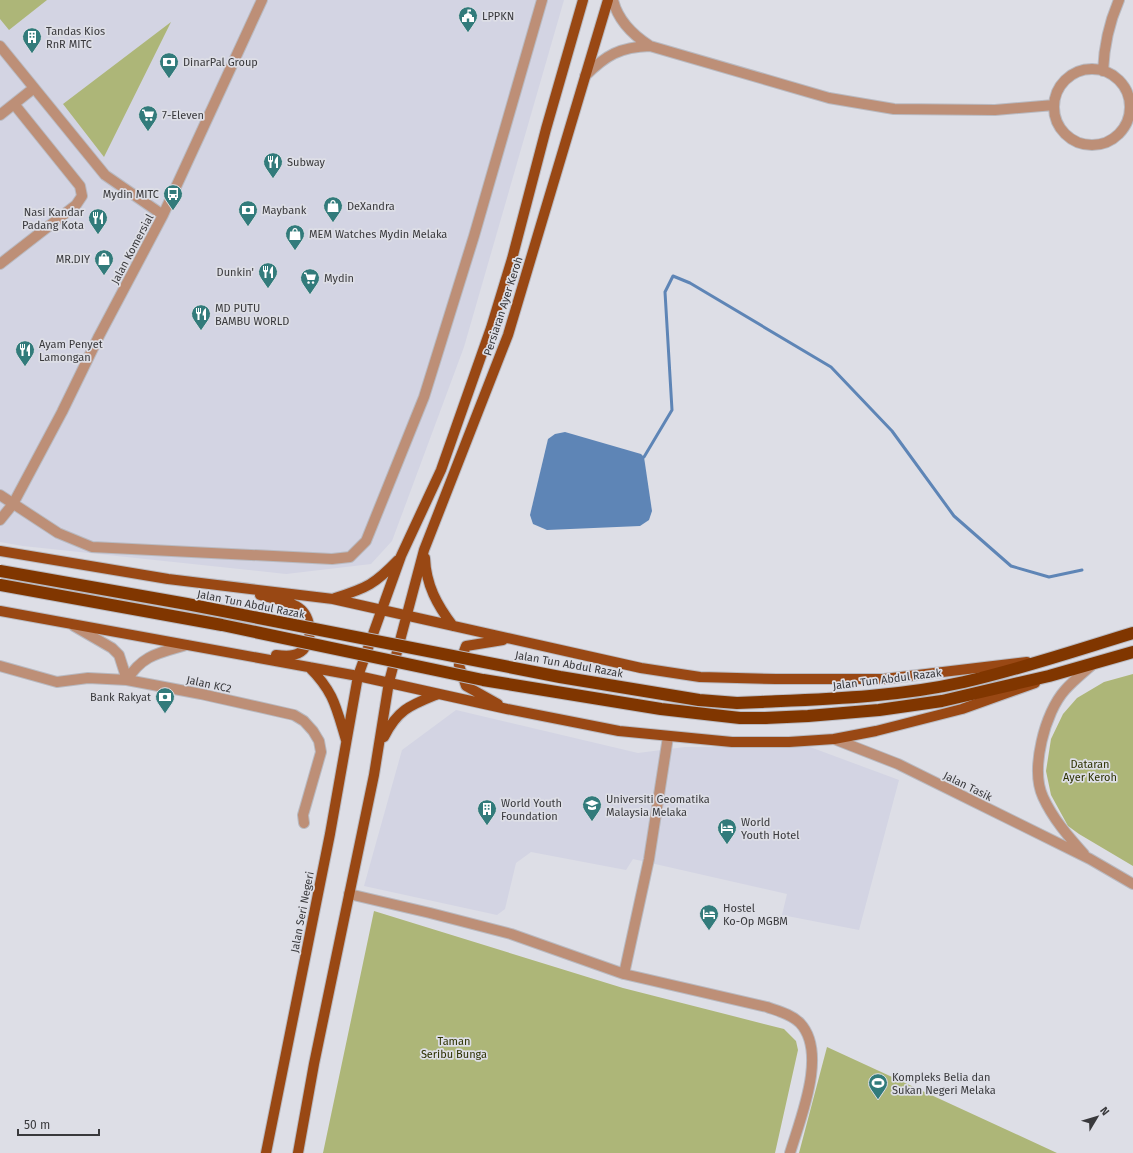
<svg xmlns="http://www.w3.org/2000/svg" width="1133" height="1153" viewBox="0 0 1133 1153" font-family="'Fira Sans',sans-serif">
	<rect width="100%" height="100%" fill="#dddee6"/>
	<!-- built -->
	<path fill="#d3d4e3" d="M0,0H564L464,347L392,541L371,564L286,574L23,546L0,542Z
		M456,710L638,753L685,747H810L899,780L859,930L782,915L787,894L633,859L626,870L531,852L516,863L505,909L497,915L364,886L402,750Z"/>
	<!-- green -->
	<path fill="#adb678" d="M0,0H47L9,30L0,19Z
		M171,22L104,157L63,104Z
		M1133,674V866L1079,834L1068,826L1051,795L1046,771L1051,739L1063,714L1077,698L1104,682Z
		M374,911L623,988L784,1029L796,1041L798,1050L775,1153H323Z
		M827,1047L1057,1153H799Z"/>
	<!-- water -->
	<path fill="#5e85b6" d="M565,432L641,454L644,457L652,511L649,520L640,526L547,530L533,524L530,515L548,439L555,434Z"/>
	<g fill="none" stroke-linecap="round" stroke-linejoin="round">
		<!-- stream -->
		<path stroke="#5e85b6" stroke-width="3" d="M644,457L672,410L665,292L673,276L690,283L831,367L892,431L954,516L1011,566L1049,577L1082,570"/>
		<defs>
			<path id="street" d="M613,0C618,21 633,35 650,46
				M0,46L105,175L163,215
				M1054 107a38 38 0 1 1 76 0a38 38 0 1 1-76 0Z
				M1103,71C1104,46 1109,23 1119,0
				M585,76C606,55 620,47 650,46L829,98L894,109L995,110L1054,105
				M0,115L34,88
				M0,264L76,205L82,196L80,186L14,104
				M0,495L58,533L92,547L332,559L350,557L366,541L424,397L474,236L542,0
				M0,520L13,504L62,412L99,336L163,215L262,0
				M74,626L112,648L119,655L127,680
				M0,666L57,682L88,678L127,680L201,694L294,715L304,721L313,731L319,741L321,752L303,815L304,823
				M127,680C142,655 159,653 186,645
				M834,739L898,764L1090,859L1133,884
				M1084,854C1068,836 1053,819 1043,797C1030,769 1045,712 1065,690C1073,681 1083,673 1092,665
				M349,894L430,913L511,934L624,974L767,1007C778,1011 791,1014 800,1023C828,1053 800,1119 790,1153
				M624,974L649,859L668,737"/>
			<path id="primary" d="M0,551L168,579L333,599L641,668L700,677L776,679H884L1027,662
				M425,558C426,585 437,605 453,626
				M260,595C271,598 286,600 296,606C311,614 314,638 303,650C296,657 285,656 276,655
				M335,598C367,588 375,584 398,560
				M0,611L358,676L507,709L619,731L732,742H789L834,739L876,731L962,709L1035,683
				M309,667C334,692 336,707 346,740
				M498,704L466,686L459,665L466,646L503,640
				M384,737C398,709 411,705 438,694
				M266,1153L330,834L358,676L401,556L441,470L491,328L512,259L546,129L583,0
				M298,1153L314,1064L374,775L389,682L424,550L508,335L608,0"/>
			<path id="highway" d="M761,702C829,699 897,697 964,682C1021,669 1077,650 1133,633
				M765,718L808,716L879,710L942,701L1049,676L1133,652"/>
		</defs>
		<!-- street casing -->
		<use href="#street" stroke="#b9bac1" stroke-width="12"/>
		<!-- primary casing -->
		<use href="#primary" stroke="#b9bac1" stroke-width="12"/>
		<!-- highway casing -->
		<use href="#highway" stroke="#b9bac1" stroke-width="14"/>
		<!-- street -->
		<use href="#street" stroke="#bd8f77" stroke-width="10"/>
		<!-- primary -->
		<use href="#primary" stroke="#994814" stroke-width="10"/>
		<!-- highway -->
		<use href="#highway" stroke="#803600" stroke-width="12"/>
		<defs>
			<path id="highway-bridge" d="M0,571L187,604L560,677L699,700L737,703L761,702
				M0,585L222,625L483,680L661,709L740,718H765"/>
		</defs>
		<!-- highway-bridge casing -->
		<use href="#highway-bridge" stroke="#b9bac1" stroke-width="14" stroke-linecap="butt"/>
		<!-- highway-bridge -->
		<use href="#highway-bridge" stroke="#803600" stroke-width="12"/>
	</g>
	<!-- icons -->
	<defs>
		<symbol id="civic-pin" viewBox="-11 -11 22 30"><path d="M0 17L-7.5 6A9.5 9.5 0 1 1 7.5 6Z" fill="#327b7b" stroke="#dddee6"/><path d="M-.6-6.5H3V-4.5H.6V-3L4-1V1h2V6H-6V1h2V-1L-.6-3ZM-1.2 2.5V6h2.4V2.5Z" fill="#fff"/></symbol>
		<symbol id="building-pin" viewBox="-11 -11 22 30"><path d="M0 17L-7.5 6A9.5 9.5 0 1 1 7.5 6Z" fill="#327b7b" stroke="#dddee6"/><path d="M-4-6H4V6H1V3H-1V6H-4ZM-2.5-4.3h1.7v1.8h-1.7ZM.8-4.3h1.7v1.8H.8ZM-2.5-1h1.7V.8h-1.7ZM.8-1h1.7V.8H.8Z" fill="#fff"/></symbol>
		<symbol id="bank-pin" viewBox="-11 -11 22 30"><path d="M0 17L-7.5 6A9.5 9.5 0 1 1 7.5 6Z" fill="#327b7b" stroke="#dddee6"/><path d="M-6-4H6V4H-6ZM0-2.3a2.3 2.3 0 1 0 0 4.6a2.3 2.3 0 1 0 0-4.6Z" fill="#fff"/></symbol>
		<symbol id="supermarket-pin" viewBox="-11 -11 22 30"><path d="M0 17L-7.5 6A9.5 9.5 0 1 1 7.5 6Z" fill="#327b7b" stroke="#dddee6"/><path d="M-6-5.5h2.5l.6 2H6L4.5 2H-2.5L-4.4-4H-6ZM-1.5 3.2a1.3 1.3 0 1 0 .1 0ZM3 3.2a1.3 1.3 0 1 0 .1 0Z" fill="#fff"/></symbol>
		<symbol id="restaurant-pin" viewBox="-11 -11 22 30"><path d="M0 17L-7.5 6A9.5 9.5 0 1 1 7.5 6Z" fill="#327b7b" stroke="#dddee6"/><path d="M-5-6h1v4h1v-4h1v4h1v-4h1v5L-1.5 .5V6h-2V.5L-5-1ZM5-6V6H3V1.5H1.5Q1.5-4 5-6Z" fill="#fff"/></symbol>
		<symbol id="bus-pin" viewBox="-11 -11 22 30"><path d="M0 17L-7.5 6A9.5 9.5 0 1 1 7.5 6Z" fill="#327b7b" stroke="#dddee6"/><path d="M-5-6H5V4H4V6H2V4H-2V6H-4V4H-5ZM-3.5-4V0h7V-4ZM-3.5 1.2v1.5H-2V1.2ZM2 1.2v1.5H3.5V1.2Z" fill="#fff"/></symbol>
		<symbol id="shop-pin" viewBox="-11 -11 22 30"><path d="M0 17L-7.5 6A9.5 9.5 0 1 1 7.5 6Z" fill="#327b7b" stroke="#dddee6"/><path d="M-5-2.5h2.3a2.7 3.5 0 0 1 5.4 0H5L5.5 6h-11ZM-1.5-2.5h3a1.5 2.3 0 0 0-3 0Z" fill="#fff"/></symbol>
		<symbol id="university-pin" viewBox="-11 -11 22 30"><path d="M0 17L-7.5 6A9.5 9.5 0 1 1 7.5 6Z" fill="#327b7b" stroke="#dddee6"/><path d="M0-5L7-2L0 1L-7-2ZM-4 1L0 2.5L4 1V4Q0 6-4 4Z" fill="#fff"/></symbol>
		<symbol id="hotel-pin" viewBox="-11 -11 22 30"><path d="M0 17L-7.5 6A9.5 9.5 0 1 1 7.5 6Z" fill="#327b7b" stroke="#dddee6"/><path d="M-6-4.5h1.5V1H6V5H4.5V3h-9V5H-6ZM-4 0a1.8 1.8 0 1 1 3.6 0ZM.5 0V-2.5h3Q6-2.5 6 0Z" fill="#fff"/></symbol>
		<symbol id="stadium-pin" viewBox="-11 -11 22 30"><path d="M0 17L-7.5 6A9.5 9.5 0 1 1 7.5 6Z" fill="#327b7b" stroke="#dddee6"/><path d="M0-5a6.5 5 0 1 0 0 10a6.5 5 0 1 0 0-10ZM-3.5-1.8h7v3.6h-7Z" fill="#fff"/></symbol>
	</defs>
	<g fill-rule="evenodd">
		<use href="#civic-pin" x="457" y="5" width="22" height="30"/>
		<use href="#building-pin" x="21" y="26" width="22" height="30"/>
		<use href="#bank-pin" x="158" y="51" width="22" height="30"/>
		<use href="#supermarket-pin" x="137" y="104" width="22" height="30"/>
		<use href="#restaurant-pin" x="262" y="151" width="22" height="30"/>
		<use href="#bus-pin" x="162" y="183" width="22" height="30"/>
		<use href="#shop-pin" x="322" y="195" width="22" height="30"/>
		<use href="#bank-pin" x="237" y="199" width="22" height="30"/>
		<use href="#restaurant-pin" x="87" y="207" width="22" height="30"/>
		<use href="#shop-pin" x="284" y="223" width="22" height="30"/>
		<use href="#shop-pin" x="93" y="248" width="22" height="30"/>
		<use href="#restaurant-pin" x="257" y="261" width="22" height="30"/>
		<use href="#supermarket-pin" x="299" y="267" width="22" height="30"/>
		<use href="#restaurant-pin" x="190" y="303" width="22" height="30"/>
		<use href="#restaurant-pin" x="14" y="339" width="22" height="30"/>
		<use href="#bank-pin" x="154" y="686" width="22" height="30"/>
		<use href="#university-pin" x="581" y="794" width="22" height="30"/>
		<use href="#building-pin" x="476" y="798" width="22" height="30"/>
		<use href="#hotel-pin" x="716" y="817" width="22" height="30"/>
		<use href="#hotel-pin" x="698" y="903" width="22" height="30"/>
		<use href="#stadium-pin" x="867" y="1072" width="22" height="30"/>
	</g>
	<g text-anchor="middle" stroke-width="3.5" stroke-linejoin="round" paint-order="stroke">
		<!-- poi labels -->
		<g font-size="11" fill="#39393c" stroke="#dddee6" text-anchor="start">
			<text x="482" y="20">LPPKN</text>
			<text x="46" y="35">Tandas Kios<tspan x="46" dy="13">RnR MITC</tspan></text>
			<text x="183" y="66">DinarPal Group</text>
			<text x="162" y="119">7-Eleven</text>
			<text x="287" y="166">Subway</text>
			<text x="159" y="198" text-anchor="end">Mydin MITC</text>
			<text x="347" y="210">DeXandra</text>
			<text x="262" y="214">Maybank</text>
			<text x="84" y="216" text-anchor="end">Nasi Kandar<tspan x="84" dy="13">Padang Kota</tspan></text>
			<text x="309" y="238">MEM Watches Mydin Melaka</text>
			<text x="90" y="263" text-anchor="end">MR.DIY</text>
			<text x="254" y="276" text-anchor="end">Dunkin'</text>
			<text x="324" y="282">Mydin</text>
			<text x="215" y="312">MD PUTU<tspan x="215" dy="13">BAMBU WORLD</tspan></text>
			<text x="39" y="348">Ayam Penyet<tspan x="39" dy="13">Lamongan</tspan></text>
			<text x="151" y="701" text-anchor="end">Bank Rakyat</text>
			<text x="606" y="803">Universiti Geomatika<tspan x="606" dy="13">Malaysia Melaka</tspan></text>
			<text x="501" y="807">World Youth<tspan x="501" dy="13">Foundation</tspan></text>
			<text x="741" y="826">World<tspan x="741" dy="13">Youth Hotel</tspan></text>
			<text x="723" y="912">Hostel<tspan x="723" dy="13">Ko-Op MGBM</tspan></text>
			<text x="892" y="1081">Kompleks Belia dan<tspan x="892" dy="13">Sukan Negeri Melaka</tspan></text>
		</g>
		<!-- street labels -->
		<g font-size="11" fill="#39393c" stroke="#dddee6">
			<text transform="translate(132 249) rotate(-62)" y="4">Jalan Komersial</text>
			<text transform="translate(503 306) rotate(-72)" y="4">Persiaran Ayer Keroh</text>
			<text transform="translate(251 604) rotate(11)" y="4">Jalan Tun Abdul Razak</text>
			<text transform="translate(569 664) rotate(10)" y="4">Jalan Tun Abdul Razak</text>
			<text transform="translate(887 679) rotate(-7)" y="4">Jalan Tun Abdul Razak</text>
			<text transform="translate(209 684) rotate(12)" y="4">Jalan KC2</text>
			<text transform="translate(968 786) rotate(26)" y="4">Jalan Tasik</text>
			<text transform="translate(302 912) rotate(-79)" y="4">Jalan Seri Negeri</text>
		</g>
		<!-- park labels -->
		<g font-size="11" fill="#2c3100" stroke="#dddee6">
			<text x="1090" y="768">Dataran<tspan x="1090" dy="13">Ayer Keroh</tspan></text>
			<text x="454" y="1045">Taman<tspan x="454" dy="13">Seribu Bunga</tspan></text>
		</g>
	</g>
	<!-- north arrow -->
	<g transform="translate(1097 1117) rotate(52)" stroke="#dddee6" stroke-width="3" paint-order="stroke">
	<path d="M0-3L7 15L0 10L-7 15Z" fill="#39393c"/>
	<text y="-6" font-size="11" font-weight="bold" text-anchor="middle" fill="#39393c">N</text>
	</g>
	<!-- scale -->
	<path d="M18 1129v6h81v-6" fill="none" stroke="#39393c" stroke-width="2"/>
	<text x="24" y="1129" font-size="12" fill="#39393c" stroke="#dddee6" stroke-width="3" paint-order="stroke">50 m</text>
</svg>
